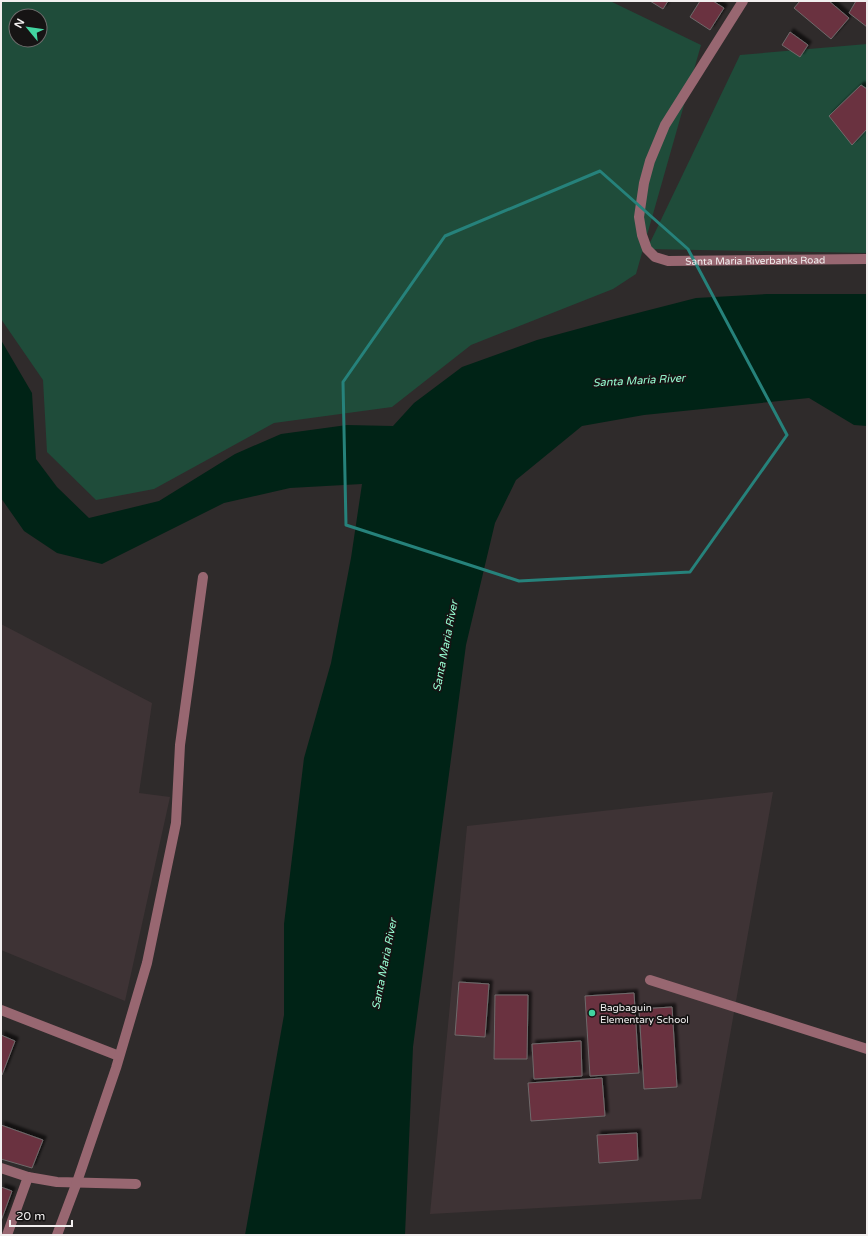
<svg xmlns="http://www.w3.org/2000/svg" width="868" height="1236" viewBox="0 0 868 1236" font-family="'Varela Round',sans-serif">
	<defs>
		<filter id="shadow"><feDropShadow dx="3.5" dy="-3.5" stdDeviation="1" flood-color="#0009"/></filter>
	</defs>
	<rect width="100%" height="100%" fill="#2f2b2b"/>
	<!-- built -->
	<path fill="#3e3335" d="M1,624L152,703L139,793L170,797L125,1001L1,950Z
		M773,792L701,1199L430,1214L467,826Z"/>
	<!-- green -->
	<path fill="#1f4c3a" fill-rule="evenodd" d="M1,1H610L701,45L636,274L613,289L471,345L392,407L274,423L154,489L96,500L47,452L43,380L1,319ZM16,16H40V40H16Z
		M867,44V253L647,249L740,55Z"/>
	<!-- water -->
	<path fill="#002316" d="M767,294H867V426L854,425L809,398L644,415L582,426L516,480L495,523L466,645L413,1047L405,1235H245L284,1015V924L304,758L331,663L351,558L362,484L290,488L224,503L102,564L57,553L24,531L1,498V340L32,393L36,459L57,487L89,518L159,501L235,454L281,434L347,425L393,426L414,403L462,367L537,340L618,318L696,298Z"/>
	<!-- building -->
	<path fill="#6a313f" stroke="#6f6a6b" filter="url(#shadow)" d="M650,1H668L663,9Z
		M700,1H713L724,8L710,30L690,17Z
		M800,1H829L849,18L831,39L794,8Z
		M856,1H867V27L849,13Z
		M790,32L808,45L800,57L782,45Z
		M861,85L867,89V129L852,145L829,116Z
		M459,982L489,984L485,1037L455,1035Z
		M634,993L639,1073L590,1076L585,996Z
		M495,995H528L527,1059H494Z
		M672,1007L677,1087L644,1089L639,1009Z
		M1,1035L15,1041L2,1075H1Z
		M581,1041L582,1076L534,1079L532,1044Z
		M602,1078L605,1116L531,1121L528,1083Z
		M1,1125L43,1140L32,1168L1,1159Z
		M637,1133L638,1160L599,1163L597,1135Z
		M1,1187L12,1191L1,1221Z"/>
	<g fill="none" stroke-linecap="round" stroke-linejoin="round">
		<!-- minor -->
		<g stroke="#986771" stroke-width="10">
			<path id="s1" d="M743,1L665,125L650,161L644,183L639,217L642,235L647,249L655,257L668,261L867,259"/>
			<path d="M650,980L867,1049"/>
			<path d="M1,1010L119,1056"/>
			<path d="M1,1168L28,1177L57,1182L136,1184"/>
			<path d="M7,1235L28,1177"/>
			<path d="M57,1235L77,1182L116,1068L147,963L176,823L180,745L203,577"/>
		</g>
	</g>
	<!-- marked area -->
	<path fill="none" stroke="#26827b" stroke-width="3" stroke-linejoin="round" d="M600,171L688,249L787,435L690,572L519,581L346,525L343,382L445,236Z"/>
	<!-- markers -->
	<circle fill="#42d4a0" stroke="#161414" stroke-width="1.5" cx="592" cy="1013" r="4"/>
	<g text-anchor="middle" stroke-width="3.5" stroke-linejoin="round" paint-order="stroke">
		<!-- street labels -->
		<g font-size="10" fill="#f2efef" stroke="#161414">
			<text dy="4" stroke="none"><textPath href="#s1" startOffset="388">Santa Maria Riverbanks Road</textPath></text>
		</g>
		<!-- poi labels -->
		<g font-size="10" fill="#f2efef" stroke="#161414" text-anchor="start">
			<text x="600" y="1011">Bagbaguin<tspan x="600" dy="12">Elementary School</tspan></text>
		</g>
		<!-- water labels -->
		<g font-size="11" font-style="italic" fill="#97fcd1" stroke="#161414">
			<text transform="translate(639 380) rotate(-3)" y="4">Santa Maria River</text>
			<text transform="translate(445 646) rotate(-79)" y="4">Santa Maria River</text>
			<text transform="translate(384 964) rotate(-79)" y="4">Santa Maria River</text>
		</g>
	</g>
	<!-- border -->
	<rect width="868" height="1236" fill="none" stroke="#f2efef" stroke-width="4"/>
	<!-- north arrow -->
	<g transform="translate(28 28) rotate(299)"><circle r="19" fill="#161414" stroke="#6e6c6c"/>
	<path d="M0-3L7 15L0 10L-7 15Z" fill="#42d4a0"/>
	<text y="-6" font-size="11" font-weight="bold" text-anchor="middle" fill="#f2efef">N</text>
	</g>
	<!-- scale -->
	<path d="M10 1220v6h62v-6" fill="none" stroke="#f2efef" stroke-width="2"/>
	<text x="16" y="1220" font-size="12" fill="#f2efef" stroke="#161414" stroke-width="3" paint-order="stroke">20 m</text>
</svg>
